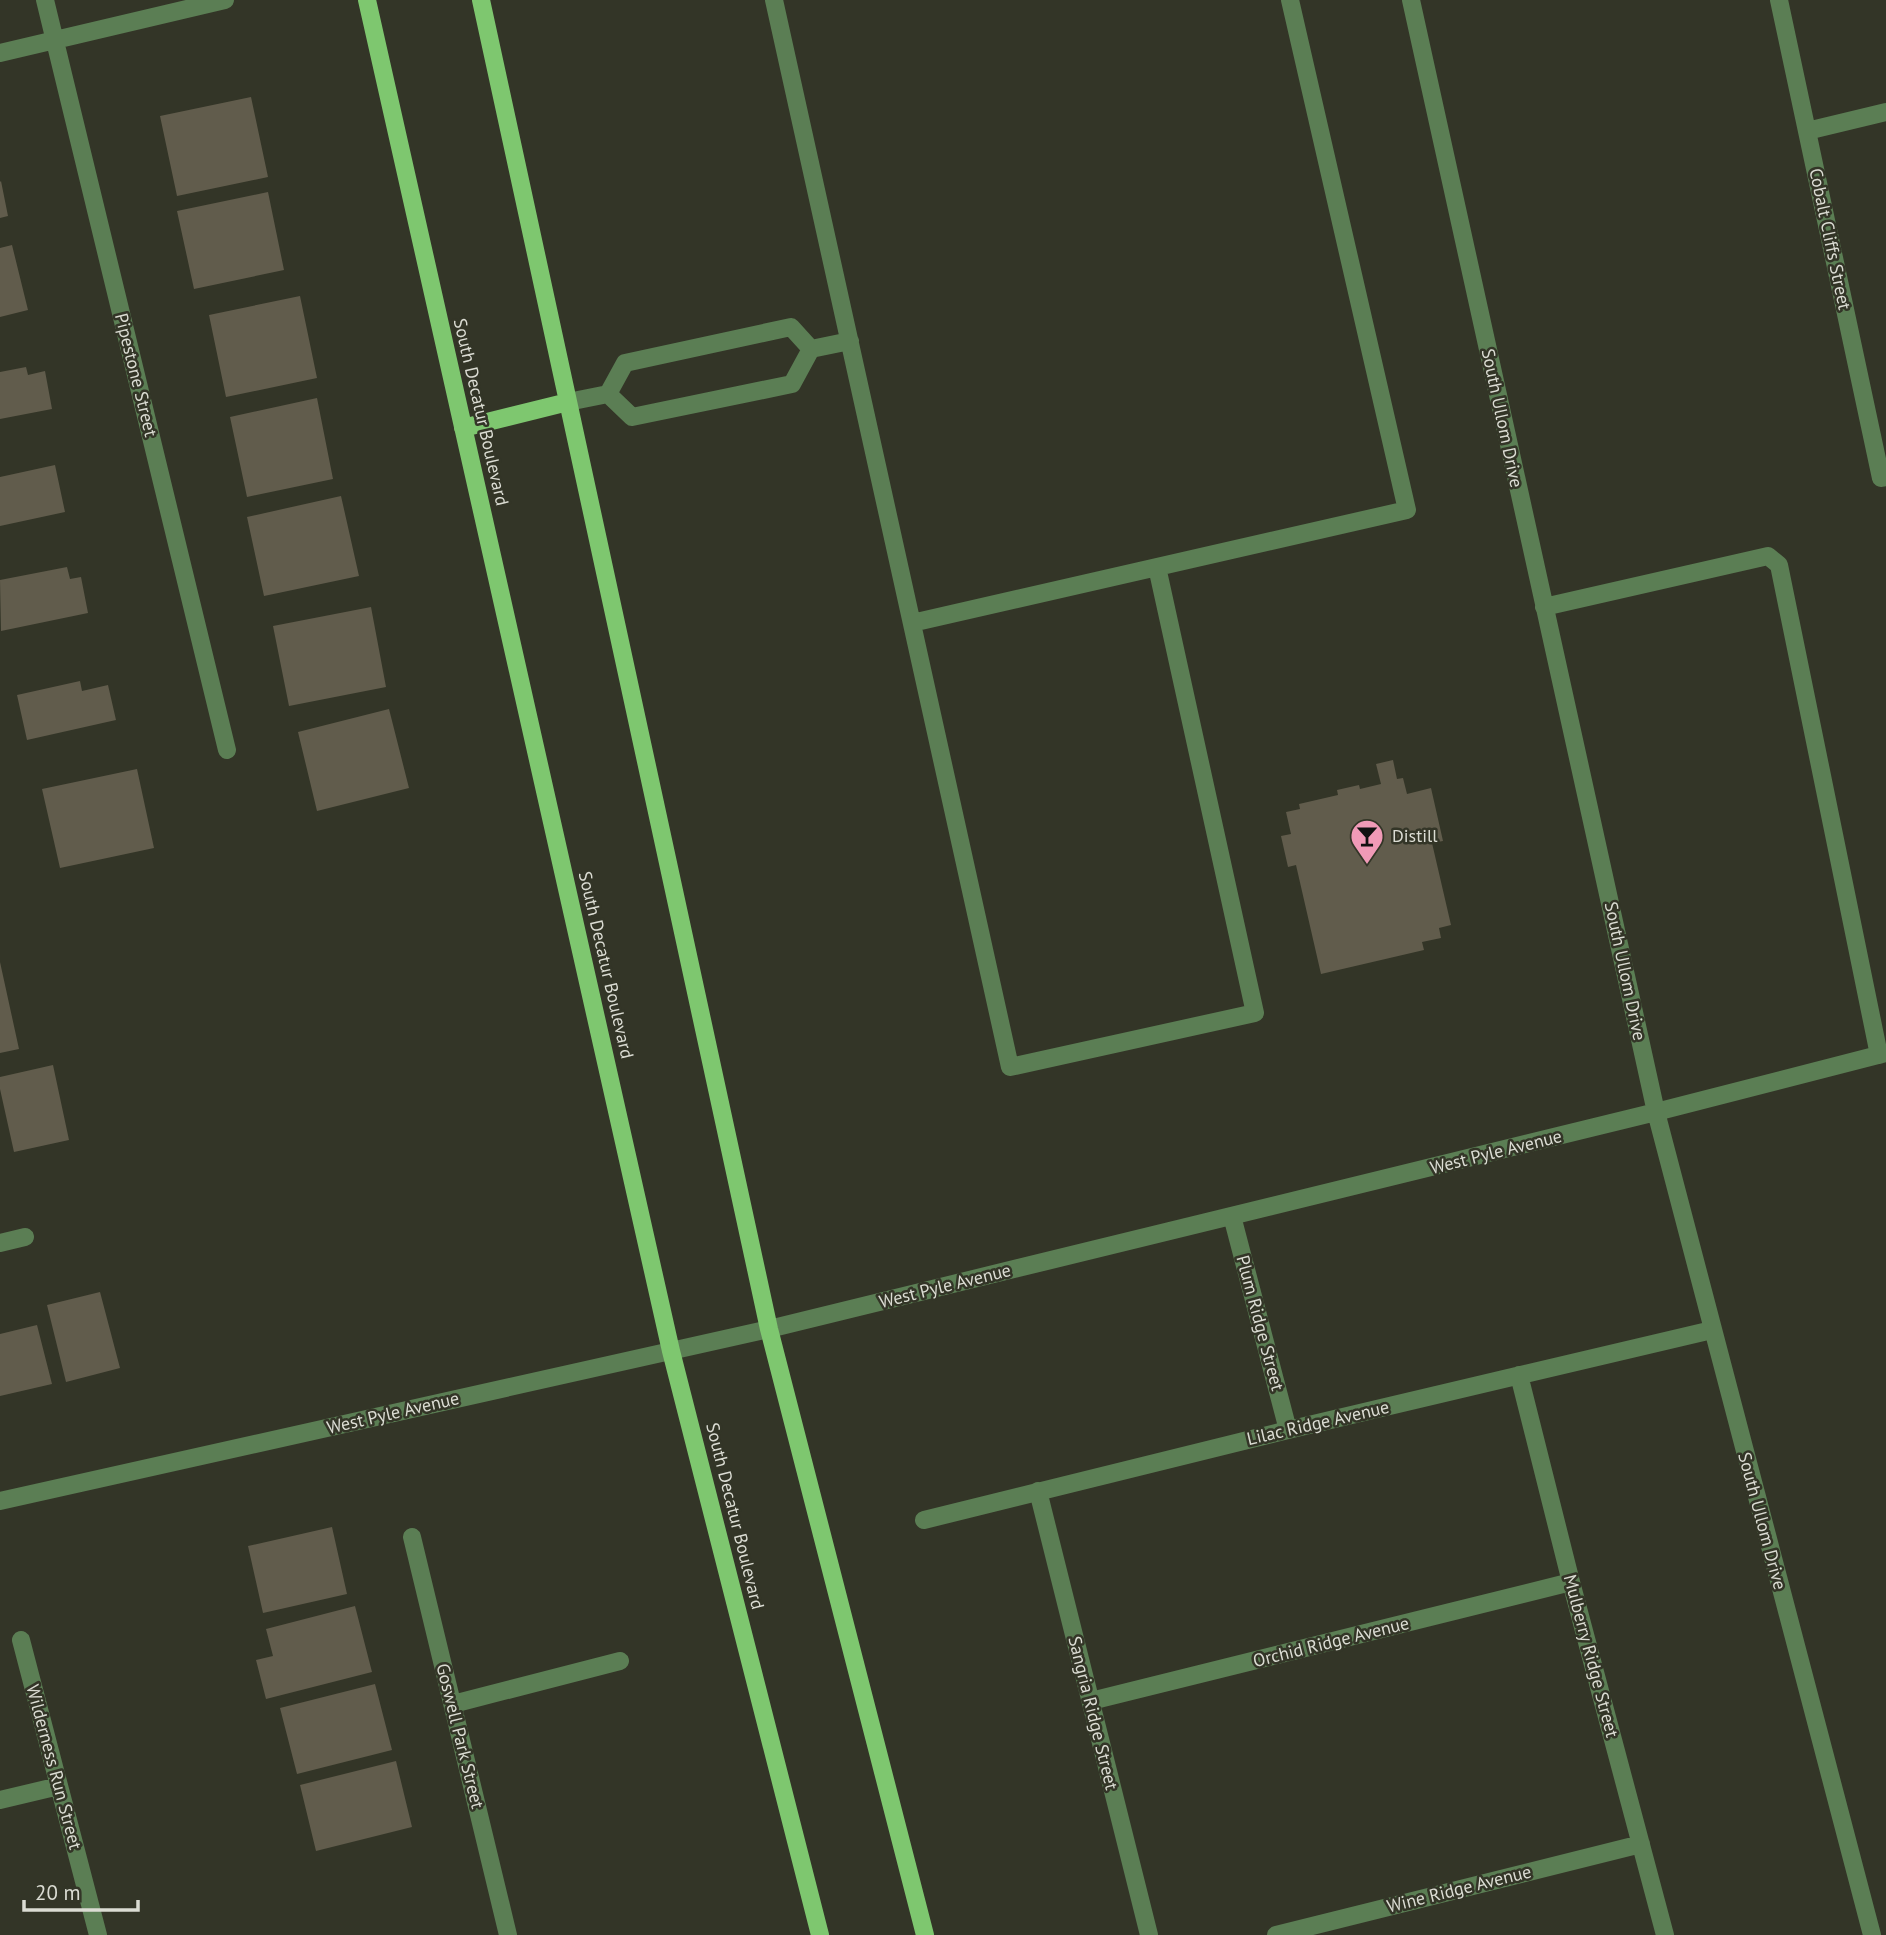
<svg xmlns="http://www.w3.org/2000/svg" width="1886" height="1935" viewBox="0 0 1886 1935" font-family="'PT Sans',sans-serif">
	<rect width="100%" height="100%" fill="#333527"/>
	<!-- building -->
	<path fill="#615c4c" d="M251,97L268,177L177,196L160,116Z
		M1,181L8,216L0,218V182Z
		M268,192L284,270L194,289L177,211Z
		M12,245L28,310L0,317V248Z
		M300,296L317,378L226,397L209,315Z
		M26,367L28,375L45,371L52,409L0,419V372Z
		M317,398L333,479L247,497L230,417Z
		M55,465L65,512L0,526V477Z
		M341,496L359,576L264,596L247,517Z
		M67,567L70,579L81,577L88,613L1,631L0,580Z
		M371,607L386,687L289,706L273,626Z
		M80,681L82,691L108,685L116,720L27,740L17,695Z
		M389,709L409,788L317,811L298,732Z
		M1393,760L1397,779L1403,778L1407,794L1431,788L1443,841L1432,843L1451,925L1439,928L1441,938L1422,942L1424,950L1321,974L1296,865L1288,867L1281,836L1291,834L1286,812L1300,809L1299,804L1338,795L1337,790L1359,785L1360,789L1381,784L1376,764Z
		M137,769L154,848L60,868L42,789Z
		M0,962L19,1049L0,1053Z
		M53,1065L69,1140L14,1152L0,1089V1077Z
		M100,1292L120,1368L66,1382L47,1305Z
		M37,1325L52,1384L0,1396V1334Z
		M332,1527L347,1594L263,1613L248,1546Z
		M355,1606L372,1672L266,1699L256,1660L273,1656L266,1629Z
		M375,1684L392,1750L297,1774L280,1708Z
		M396,1761L412,1827L316,1851L300,1785Z"/>
	<g fill="none" stroke-linecap="round" stroke-linejoin="round">
		<!-- minor -->
		<path stroke="#5b7e54" stroke-width="18" d="M45,0L227,750
			M774,0L1010,1067L1255,1013L1157,567
			M1411,0L1656,1112L1872,1935
			M1779,0L1881,478L1886,477
			M0,53L225,0
			M1807,131L1886,112
			M608,394L632,417L792,384L811,349L850,341
			M568,402L608,394L625,363L791,327L811,349
			M1544,607L1768,556L1779,565L1879,1055
			M912,623L1407,510L1290,0
			M1232,1216L1288,1430
			M0,1243L25,1237
			M1519,1375L1571,1582L1665,1935
			M1038,1491L1149,1935
			M0,1501L769,1329L1656,1112L1886,1053
			M924,1520L1288,1430L1712,1330
			M412,1537L508,1935
			M21,1640L98,1935
			M1091,1701L1571,1582
			M453,1704L620,1661
			M0,1800L59,1786
			M1276,1935L1641,1844"/>
		<!-- major -->
		<path stroke="#7ec76f" stroke-width="18" d="M367,0L671,1351L820,1935
			M481,0L769,1329L925,1935
			M463,428L568,402"/>
	</g>
	<!-- icons -->
	<defs>
		<symbol id="bar-pin" viewBox="-11 -11 22 30"><path d="M0 17L-7.5 6A9.5 9.5 0 1 1 7.5 6Z" fill="#f09ab7" stroke="#333527"/><path d="M-6-5H6L.8 .8V4.5H3.5V6h-7V4.5H-.8V.8Z" fill="#111"/></symbol>
	</defs>
	<g fill-rule="evenodd">
		<use href="#bar-pin" x="1348" y="817" width="38" height="52"/>
	</g>
	<g text-anchor="middle" stroke-width="5" stroke-linejoin="round" paint-order="stroke">
		<!-- street labels -->
		<g font-size="18" fill="#dbdcd3" stroke="#333527">
			<text transform="translate(1830 239) rotate(78)" y="6">Cobalt Cliffs Street</text>
			<text transform="translate(136 375) rotate(76)" y="6">Pipestone Street</text>
			<text transform="translate(481 412) rotate(77)" y="6">South Decatur Boulevard</text>
			<text transform="translate(1502 418) rotate(78)" y="6">South Ullom Drive</text>
			<text transform="translate(606 965) rotate(77)" y="6">South Decatur Boulevard</text>
			<text transform="translate(1625 971) rotate(78)" y="6">South Ullom Drive</text>
			<text transform="translate(1496 1152) rotate(-14)" y="6">West Pyle Avenue</text>
			<text transform="translate(945 1286) rotate(-14)" y="6">West Pyle Avenue</text>
			<text transform="translate(1260 1323) rotate(75)" y="6">Plum Ridge Street</text>
			<text transform="translate(393 1413) rotate(-13)" y="6">West Pyle Avenue</text>
			<text transform="translate(1318 1423) rotate(-13)" y="6">Lilac Ridge Avenue</text>
			<text transform="translate(735 1516) rotate(76)" y="6">South Decatur Boulevard</text>
			<text transform="translate(1762 1521) rotate(75)" y="6">South Ullom Drive</text>
			<text transform="translate(1331 1642) rotate(-14)" y="6">Orchid Ridge Avenue</text>
			<text transform="translate(1591 1656) rotate(75)" y="6">Mulberry Ridge Street</text>
			<text transform="translate(1093 1713) rotate(76)" y="6">Sangria Ridge Street</text>
			<text transform="translate(460 1736) rotate(76)" y="6">Goswell Park Street</text>
			<text transform="translate(54 1767) rotate(75)" y="6">Wilderness Run Street</text>
			<text transform="translate(1459 1889) rotate(-14)" y="6">Wine Ridge Avenue</text>
		</g>
		<!-- poi labels -->
		<g font-size="18" fill="#dbdcd3" stroke="#333527" text-anchor="start">
			<text x="1392" y="842">Distill</text>
		</g>
	</g>
	<!-- scale -->
	<path d="M24 1900v10h114v-10" fill="none" stroke="#dbdcd3" stroke-width="3.5"/>
	<text x="35" y="1900" font-size="21" fill="#dbdcd3" stroke="#333527" stroke-width="5" paint-order="stroke">20 m</text>
</svg>
